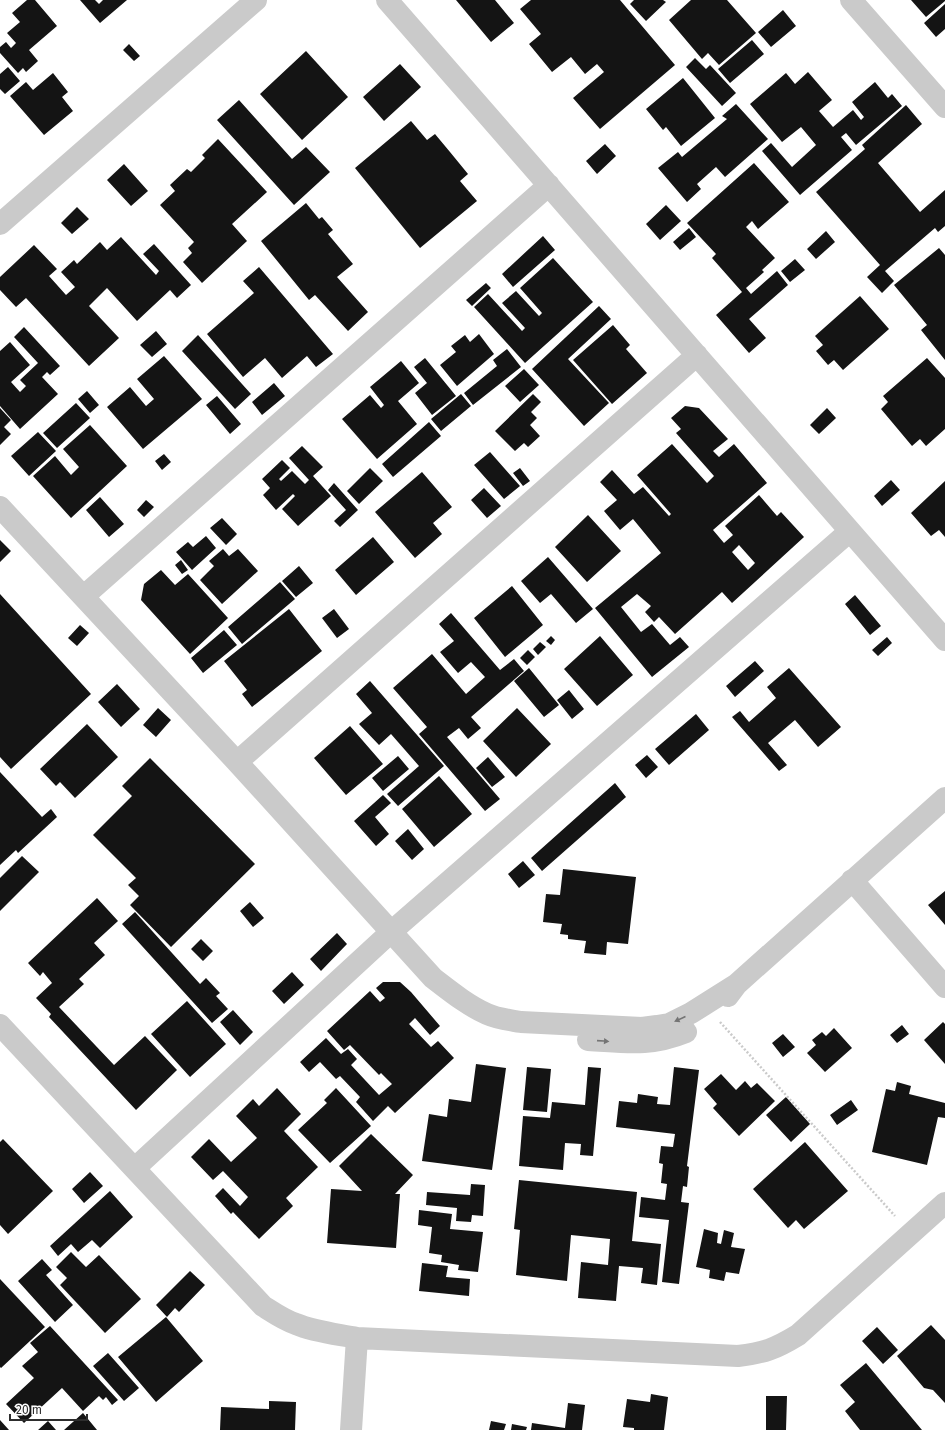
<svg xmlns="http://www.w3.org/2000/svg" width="945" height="1430" viewBox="0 0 945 1430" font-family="'Fira Sans',sans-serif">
	<rect width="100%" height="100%" fill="#fff"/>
	<!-- building -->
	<path fill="#141414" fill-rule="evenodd" d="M27,0H35L57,26L29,50L38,61L26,72L23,68L18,73L0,53V47L6,42L11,48L16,43L7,33L20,22L12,13Z
		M80,0H95L99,4L103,0H127L100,23Z
		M456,0H495L514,23L491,42Z
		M531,0H620L675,65L600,129L573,98L604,72L597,64L585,74L571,57L552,72L529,44L541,34L520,9Z
		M634,0H663L666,2L646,21L630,4Z
		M691,0H727L756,33L719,65L708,53L702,59L669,20Z
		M911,0H945V1L926,17Z
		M945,4V29L936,37L924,23Z
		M783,10L796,26L771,47L758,32Z
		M752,40L764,54L730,83L718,69Z
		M129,44L140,56L134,61L123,50Z
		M306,51L348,97L302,140L260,94Z
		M695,58L706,69L710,65L736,93L722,106L686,67Z
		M400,64L421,87L384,121L363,97Z
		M8,67L20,81L5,94L0,89V74Z
		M808,72L832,100L819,111L833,127L853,110L861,120L864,117L852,102L875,82L888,98L892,94L902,106L856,145L846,133L841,137L852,150L800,195L762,151L771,143L792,167L816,145L801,127L782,142L750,104L786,73L795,84Z
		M53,73L68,92L62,97L73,111L44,135L10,96L26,82L33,90Z
		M683,78L715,118L681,146L666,127L663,130L646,109Z
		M239,100L292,159L306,147L330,172L294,205L217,120Z
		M736,104L768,139L725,177L716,167L697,184L701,189L687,202L658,168L678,152L682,157L727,119L722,116Z
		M906,105L922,124L878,163L920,212L945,190V226L938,232L935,228L885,271L894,281L882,293L867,277L880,265L816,192L865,149L862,145Z
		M411,121L427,140L435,134L450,152L468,174L460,181L477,201L420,248L355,168Z
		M218,139L267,192L232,224L247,241L202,283L183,262L192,253L188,248L194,242L160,205L175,191L170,185L187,169L191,172L205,158L202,155Z
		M605,144L616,156L597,174L586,161Z
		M754,163L789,202L758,229L752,221L746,227L775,258L762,270L764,272L746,288L751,294L777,271L788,285L749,319L766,338L749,353L716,315L742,292L712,258L716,254L687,223Z
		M124,164L148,191L131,206L107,180Z
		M306,203L319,219L322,217L333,230L328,234L353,264L337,277L368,312L348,331L315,295L309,300L261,241Z
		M666,205L681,221L660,240L646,224Z
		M77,207L89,219L72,234L61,223Z
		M689,228L696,237L680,250L673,242Z
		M826,231L835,242L816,259L807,249Z
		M543,236L555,250L513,287L502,274Z
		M121,237L156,275L159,271L143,254L154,244L191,285L177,298L170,290L137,321L107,288L89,306L119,338L89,366L26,298L16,307L0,290V277L34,245L57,269L49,276L66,295L75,287L61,272L74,260L77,264L100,242L107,250Z
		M939,248L945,255V360L921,330L927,325L894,285Z
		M553,258L593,302L525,363L474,307L488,294L522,331L525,328L502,303L516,291L539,316L542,313L520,288Z
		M795,259L805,270L790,282L781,271Z
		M259,267L333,354L316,367L307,356L282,378L265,358L243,377L207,334L254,293L243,281Z
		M486,283L491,288L472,306L466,300Z
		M860,296L889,329L843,370L834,360L828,365L816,351L823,345L815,336Z
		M599,306L611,319L568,359L609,403L584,426L532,369Z
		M613,325L630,345L626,349L647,373L612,404L573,360Z
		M24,327L60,366L50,375L47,372L42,377L58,394L20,429L0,406V351L10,342L30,365L11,382L20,392L26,386L20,380L38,363L14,337Z
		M156,331L167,344L152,357L140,345Z
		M479,334L494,354L457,386L440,365L456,352L451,346L465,335L470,342Z
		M198,335L251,394L235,409L182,351Z
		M507,349L521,367L473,405L464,393L497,366L493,360Z
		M164,356L202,399L143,449L107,407L130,387L146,406L154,399L137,379Z
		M425,358L456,396L432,415L415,393L427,383L414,367Z
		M927,358L945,378V429L926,446L920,439L912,446L881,409L888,402L883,396Z
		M401,361L419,383L398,401L417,424L377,459L342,419L370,395L381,408L384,405L370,387Z
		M524,369L539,385L520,402L505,386Z
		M274,383L285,396L262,415L252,402Z
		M87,391L99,405L90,413L78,399Z
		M461,394L471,406L441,431L431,419Z
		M533,394L541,402L531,412L537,418L530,425L540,436L528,447L524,443L515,451L495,431Z
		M217,396L241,424L230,434L206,405Z
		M76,403L90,418L57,448L43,433Z
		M685,406L699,408L728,439L713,451L719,457L734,444L767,483L713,530L724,543L733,535L725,526L759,495L777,516L781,512L804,537L732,603L722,592L675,634L659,617L654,622L645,612L651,606L637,594L621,607L641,632L652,624L670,645L680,637L689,647L652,677L595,608L661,553L633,519L620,530L604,511L617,500L600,482L612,470L634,494L643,487L669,516L671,514L637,475L672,444L707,483L714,476L676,433L681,429L671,418ZM739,545L755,563L748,570L732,552Z
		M0,408L11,420L4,427L11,434L0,445Z
		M827,408L836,418L819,434L810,425Z
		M429,422L441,436L393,477L382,464Z
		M90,425L127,466L71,518L33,476L55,456L71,475L79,467L63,449Z
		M38,432L56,451L29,476L11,456Z
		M302,446L323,467L313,476L331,496L298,526L282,509L295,496L293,494L276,510L263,495L270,488L262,479L282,460L290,468L279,479L281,481L292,471L305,484L309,480L289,458Z
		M490,452L520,486L504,499L474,465Z
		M164,454L171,462L162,470L155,461Z
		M370,468L383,481L359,504L347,491Z
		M520,468L530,481L523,486L513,473Z
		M422,472L452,507L433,523L442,534L415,558L375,512Z
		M891,480L900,490L882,506L874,496Z
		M945,481V537L939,530L931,536L911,513Z
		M334,483L358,510L340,527L334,521L346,510L328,490Z
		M484,488L501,506L487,518L471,500Z
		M100,497L124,524L109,537L86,510Z
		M146,500L154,507L144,517L137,510Z
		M588,515L621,551L587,582L555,547Z
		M222,518L237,534L226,545L210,528Z
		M206,536L216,548L192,570L176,552L188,542L193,547Z
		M373,537L394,562L356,595L335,570Z
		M0,540L11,551L0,562Z
		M223,549L229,556L238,549L258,571L222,604L200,580L214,566L209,561Z
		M548,557L593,609L576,623L551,594L540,603L521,581Z
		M181,560L188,570L182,574L175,565Z
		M299,566L313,583L296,597L282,581Z
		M161,570L175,585L188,574L228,618L190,654L141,600L144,584Z
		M280,582L295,599L242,644L228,627Z
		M512,586L543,625L505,657L474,618Z
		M0,594L91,694L11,769L0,757Z
		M855,595L881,626L870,635L845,604Z
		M289,609L322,651L252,707L242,694L247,690L224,661Z
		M334,609L349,629L337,638L322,618Z
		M451,613L500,670L514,659L524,671L471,717L481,728L468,739L459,728L447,737L500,799L485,811L419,734L427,727L393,688L432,654L466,694L485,677L471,662L458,673L440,652L454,641L439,624Z
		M80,625L89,633L77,646L68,638Z
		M224,630L237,645L203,673L191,658Z
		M551,636L555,640L551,645L546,641Z
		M600,636L633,675L597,706L564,669Z
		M887,637L892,643L878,656L872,650Z
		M540,642L546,647L538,655L533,649Z
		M528,650L535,657L527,665L520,658Z
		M755,661L764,671L735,697L726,686Z
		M529,668L559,705L544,717L514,681Z
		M789,668L841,727L818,747L795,720L768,743L787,765L779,771L732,717L740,711L749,722L776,698L767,687Z
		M370,681L444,766L398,806L387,794L419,766L391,734L379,745L359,724L372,713L356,694Z
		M117,684L140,709L121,727L98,702Z
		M569,690L584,709L572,719L557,700Z
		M158,708L171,720L156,737L143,725Z
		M517,708L551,744L516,777L483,741Z
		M696,714L709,730L669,765L655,749Z
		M87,724L118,757L75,798L60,782L56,786L40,769Z
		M350,726L383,764L346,795L314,758Z
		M647,755L658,767L646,778L635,765Z
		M398,756L409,769L383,791L372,778Z
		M488,757L505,777L492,787L476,768Z
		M150,758L255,864L171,947L130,905L139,896L128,885L136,878L93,835L132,796L122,786Z
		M0,772L42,817L51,809L57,817L18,853L16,850L0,865Z
		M439,776L472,814L434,847L402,809Z
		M615,783L626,797L542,871L531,858Z
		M383,795L391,803L375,817L389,834L376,846L354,821Z
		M408,829L424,849L412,860L395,841Z
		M22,856L39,872L0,911V878Z
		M523,861L535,875L519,888L508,874Z
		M563,869L636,877L628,944L607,942L606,955L584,953L586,941L568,939V935L560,934L562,924L543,922L546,894L560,895Z
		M945,891V925L928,905Z
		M97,898L118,921L94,943L105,955L79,979L84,984L59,1007L114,1065L145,1036L177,1070L136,1110L49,1017L51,1014L36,998L52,983L43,972L40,976L28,963Z
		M250,902L264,918L253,927L240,911Z
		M135,912L200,984L206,978L220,993L216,996L228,1009L212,1023L122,924Z
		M337,933L347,944L321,971L310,959Z
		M201,939L213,951L203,961L191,949Z
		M292,972L304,985L284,1004L272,991Z
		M383,982H400L411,992L440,1026L430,1035L415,1018L409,1024L431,1047L438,1041L454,1058L395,1113L388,1106L373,1121L356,1102L360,1097L340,1076L336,1079L320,1062L309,1072L300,1062L326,1038L341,1054L348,1049L357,1059L351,1065L379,1095L392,1084L381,1073L379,1075L350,1045L344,1050L327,1031L370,991L380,1002L385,998L376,988Z
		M187,1001L226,1044L190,1077L151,1034Z
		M233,1010L253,1032L240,1045L220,1022Z
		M943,1022L945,1024V1064L924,1040Z
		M902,1025L909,1034L897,1043L890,1035Z
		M834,1028L852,1048L825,1072L807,1053L816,1045L812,1040L822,1032L826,1036Z
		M783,1034L795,1047L783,1057L772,1043Z
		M476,1064L506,1068L492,1170L422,1161L429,1114L447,1117L449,1099L471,1102Z
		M527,1067L551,1069L547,1112L523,1110Z
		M588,1067L601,1068L593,1156L580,1155L581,1144L565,1143L563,1170L519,1166L523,1116L550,1118L552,1102L585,1105Z
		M674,1067L699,1070L687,1166L689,1167L687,1187L683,1186L681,1202L689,1203L679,1284L662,1282L669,1220L639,1217L641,1197L665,1200L667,1184L661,1183L663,1164L659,1163L661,1146L673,1147L675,1134L616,1127L619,1101L637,1103L638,1094L658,1097L657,1104L670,1105Z
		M721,1074L736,1090L745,1081L751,1088L757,1083L775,1101L739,1136L713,1108L717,1104L704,1089Z
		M897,1082L911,1086L909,1094L945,1103V1118L938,1117L927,1165L872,1152L886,1089L895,1091Z
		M277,1088L301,1114L284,1131L318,1167L286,1198L293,1206L259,1239L233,1212L231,1214L215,1196L223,1188L240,1206L248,1197L223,1171L213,1180L191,1157L209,1139L231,1162L257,1138L236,1116L253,1099L259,1106Z
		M336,1088L371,1126L330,1163L298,1130L327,1103L324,1100Z
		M786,1097L810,1124L791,1142L766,1115Z
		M851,1100L858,1110L837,1125L830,1115Z
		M371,1134L413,1175L395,1194H400L396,1248L327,1243L331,1189L362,1191L339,1166Z
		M3,1139L53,1191L8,1234L0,1225V1142Z
		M805,1142L848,1191L804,1229L796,1220L788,1228L753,1189Z
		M90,1172L103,1186L84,1203L72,1189Z
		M519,1180L637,1192L632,1241L661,1244L657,1285L641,1283L643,1268L619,1266L616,1301L578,1298L581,1262L608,1265L610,1239L571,1235L567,1281L516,1275L520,1230L514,1229Z
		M471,1184L485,1185L483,1216L472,1215L471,1222L456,1221L457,1208L426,1205L427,1192L470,1195Z
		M110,1191L133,1217L100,1248L92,1240L78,1252L71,1244L58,1256L50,1246Z
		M419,1210L452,1214L450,1229L483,1232L478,1272L458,1270L459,1265L441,1262L442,1255L429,1253L432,1227L418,1225Z
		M704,1229L718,1233L717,1243L721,1244L724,1230L734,1233L731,1247L745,1249L739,1274L726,1272L724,1281L709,1278L710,1270L696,1267Z
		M71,1252L86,1267L99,1255L141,1299L105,1333L60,1285L67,1278L56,1267Z
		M42,1259L52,1270L46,1275L73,1305L55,1322L18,1281Z
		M422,1263L448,1266L446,1277L470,1279L469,1296L419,1291Z
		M190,1271L205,1285L179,1312L175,1308L167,1317L156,1305Z
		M0,1279L45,1327L1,1368L0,1367Z
		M166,1317L203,1361L156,1402L118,1357Z
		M931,1325L945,1340V1403L933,1390L924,1388L897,1356Z
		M50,1326L118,1400L112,1405L106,1397L103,1400L99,1396L83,1411L62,1388L24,1423L6,1404L34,1378L22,1366L38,1352L30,1343Z
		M877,1327L898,1350L883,1364L862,1341Z
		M108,1353L139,1388L124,1401L93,1366Z
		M866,1363L922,1430H860L845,1411L855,1402L840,1385Z
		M651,1394L668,1397L664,1430H634V1428L623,1427L627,1399L650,1402Z
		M766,1396H787L786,1430H766Z
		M269,1401L296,1402L295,1430H220L221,1407L269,1409Z
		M568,1403L585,1405L582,1430H531L532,1423L565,1428Z
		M83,1413L97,1430H64Z
		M0,1420L9,1430H0Z
		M48,1421L56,1430H38Z
		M491,1421L506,1424L504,1430H489Z
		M512,1424L527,1427L526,1430H511Z"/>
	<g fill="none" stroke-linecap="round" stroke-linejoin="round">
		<!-- path -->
		<path stroke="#cacaca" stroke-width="2.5" stroke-dasharray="2 2" stroke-linecap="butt" d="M720,1022L895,1216"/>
		<!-- minor -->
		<path stroke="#cacaca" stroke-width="22" d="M387,0L945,640
			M851,0L945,107
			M0,224L256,0
			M0,507L237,762L433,978C450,991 467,1005 487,1014C498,1019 510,1020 521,1022L642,1028L657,1026L669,1024L691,1013L737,984
			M84,596L549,185
			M237,762L697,355
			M852,880L945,987
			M728,996L737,984L945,798
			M0,1025L263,1306C274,1313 284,1320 296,1324C315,1332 337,1334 357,1338L738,1356C764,1353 775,1349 798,1335L945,1203
			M588,1040C625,1042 649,1047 686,1032
			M135,1168L391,932L850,531
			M351,1430L357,1338"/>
	</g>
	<!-- one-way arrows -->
	<defs><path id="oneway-solid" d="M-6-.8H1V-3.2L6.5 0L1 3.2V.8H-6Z"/></defs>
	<g fill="#747474">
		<use href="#oneway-solid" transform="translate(680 1019) rotate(156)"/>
		<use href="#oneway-solid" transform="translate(603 1041) rotate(4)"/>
	</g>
	<!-- scale -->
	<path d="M10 1414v6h77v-6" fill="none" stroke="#2d2d2d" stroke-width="2"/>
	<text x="16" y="1414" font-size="12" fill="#2d2d2d" stroke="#ffffff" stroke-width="3" paint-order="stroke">20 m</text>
</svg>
